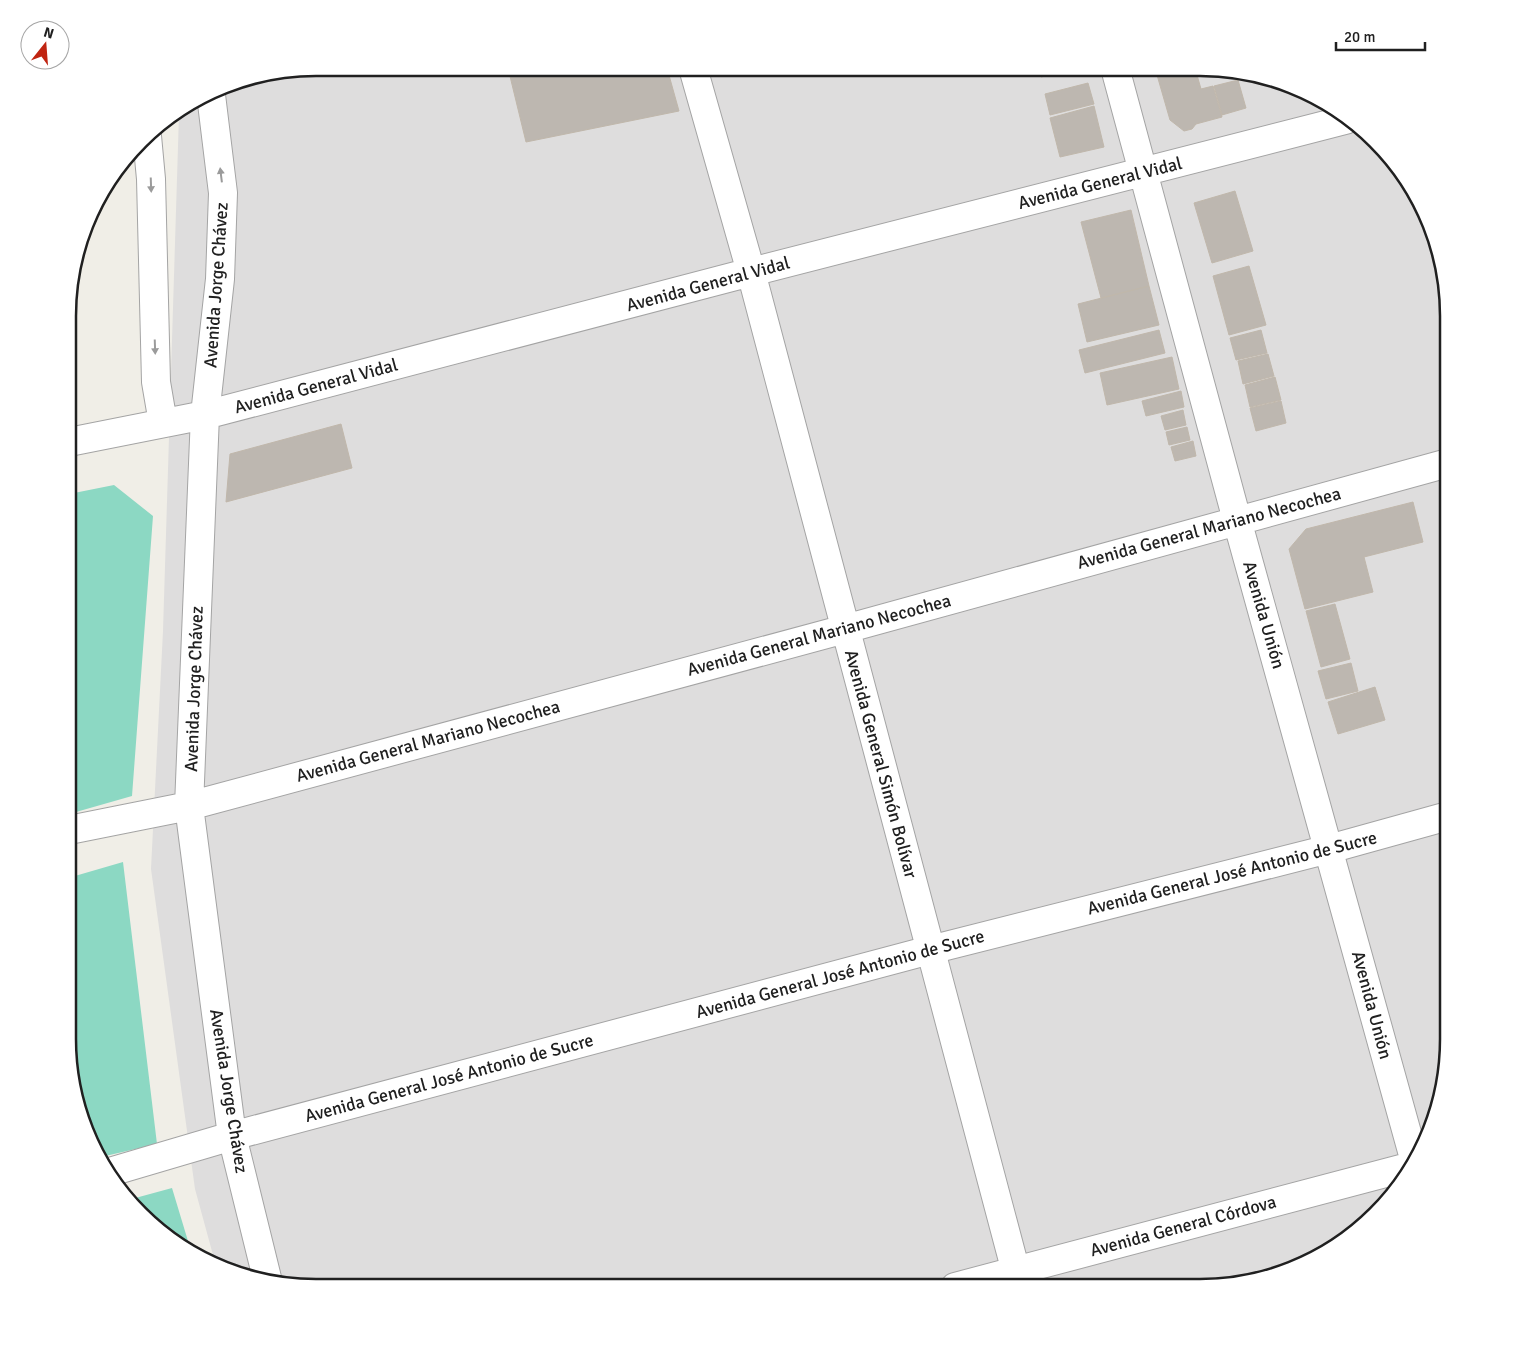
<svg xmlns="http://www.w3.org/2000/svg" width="1516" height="1355" viewBox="0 0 1516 1355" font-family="Signika,sans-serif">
	<rect width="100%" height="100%" fill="#f0eee7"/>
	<!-- residential -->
	<path fill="#dedddd" d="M317,68H1216L1310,93L1386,152L1429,221L1448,300V1039L1429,1134L1406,1177L1364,1225L1294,1269L1215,1287H316L221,1268L216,1266L195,1189L151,869L163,631L179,114L236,81Z"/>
	<!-- pitch -->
	<path fill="#8cd8c3" d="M114,485L153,516L132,796L69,814V494Z
		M123,862L157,1144L101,1157L87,1134L68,1054V878Z
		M172,1188L191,1251L165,1236L128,1200Z"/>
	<!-- building -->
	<path fill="#bdb7b0" stroke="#c0b7ab" d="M508,68H667L679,111L526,142Z
		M1039,68H1082L1041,77Z
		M1155,68H1195L1201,89L1213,86L1222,117L1196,124L1192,129L1184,131L1170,120Z
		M1238,80L1246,108L1222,115L1214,86Z
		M1088,83L1094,104L1050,115L1045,94Z
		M1094,106L1104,147L1060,157L1050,118Z
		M1235,191L1253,251L1212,263L1194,203Z
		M1131,210L1149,286L1101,298L1081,222Z
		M1249,266L1266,325L1229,335L1213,276Z
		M1149,286L1159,325L1087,342L1078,304Z
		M1159,330L1165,353L1085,373L1079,350Z
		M1261,330L1267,353L1236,360L1230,338Z
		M1268,354L1274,376L1243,384L1238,361Z
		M1172,357L1179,389L1107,405L1100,373Z
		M1275,377L1281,400L1250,407L1245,385Z
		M1181,391L1184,407L1146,416L1142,401Z
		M1281,401L1286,423L1256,431L1250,408Z
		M1183,410L1186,425L1165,430L1161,416Z
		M341,424L352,468L226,502L230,454Z
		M1187,427L1190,440L1169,445L1166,432Z
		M1193,441L1196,456L1175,461L1171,447Z
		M1413,502L1423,542L1364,557L1373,592L1305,609L1289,549L1306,529Z
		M1335,604L1350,659L1321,667L1306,611Z
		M1351,663L1358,691L1326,699L1318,671Z
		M1375,687L1385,720L1338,734L1328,702Z"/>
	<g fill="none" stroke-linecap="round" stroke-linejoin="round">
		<defs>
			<path id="minor" d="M693,68L751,272L1020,1287
				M1115,68L1237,520L1415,1162
				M211,95L223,193L220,279L205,415L189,806L232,1136L267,1278
				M147,136L151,179L156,382L163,423
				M69,442L205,415L751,272L1345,120
				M69,830L189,806L845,629L1448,463
				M110,1172L232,1136L930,950L1329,849L1448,816
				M955,1287L1412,1166"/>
		</defs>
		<!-- minor casing -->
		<use href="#minor" stroke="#a4a4a4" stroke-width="30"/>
		<!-- minor -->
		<use href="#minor" stroke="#fff" stroke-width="28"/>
	</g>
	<!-- one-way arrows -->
	<defs><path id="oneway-solid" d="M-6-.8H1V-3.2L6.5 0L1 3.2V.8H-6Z" transform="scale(1.25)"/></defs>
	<g fill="#9b9b9b">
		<use href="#oneway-solid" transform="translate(221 175) rotate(-97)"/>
		<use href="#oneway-solid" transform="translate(151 185) rotate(88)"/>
		<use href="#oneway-solid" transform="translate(155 347) rotate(88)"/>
	</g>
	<g text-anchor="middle" stroke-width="5" stroke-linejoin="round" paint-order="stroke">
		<!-- street labels -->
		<g font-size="18" fill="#202020" stroke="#fff">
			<text transform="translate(1100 183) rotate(-14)" y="6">Avenida General Vidal</text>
			<text transform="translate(708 284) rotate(-15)" y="6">Avenida General Vidal</text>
			<text transform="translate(216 285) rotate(-86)" y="6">Avenida Jorge Chávez</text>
			<text transform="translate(316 386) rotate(-15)" y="6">Avenida General Vidal</text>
			<text transform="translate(1209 528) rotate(-15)" y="6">Avenida General Mariano Necochea</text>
			<text transform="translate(1264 615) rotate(74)" y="6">Avenida Unión</text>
			<text transform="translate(819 635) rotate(-15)" y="6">Avenida General Mariano Necochea</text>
			<text transform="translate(194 689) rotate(-88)" y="6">Avenida Jorge Chávez</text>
			<text transform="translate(428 741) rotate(-15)" y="6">Avenida General Mariano Necochea</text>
			<text transform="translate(881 764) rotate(75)" y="6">Avenida General Simón Bolívar</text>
			<text transform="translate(1232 873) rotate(-14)" y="6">Avenida General José Antonio de Sucre</text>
			<text transform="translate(840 974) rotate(-15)" y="6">Avenida General José Antonio de Sucre</text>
			<text transform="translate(1372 1005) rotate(75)" y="6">Avenida Unión</text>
			<text transform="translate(449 1078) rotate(-15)" y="6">Avenida General José Antonio de Sucre</text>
			<text transform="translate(229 1091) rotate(81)" y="6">Avenida Jorge Chávez</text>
			<text transform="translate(1183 1226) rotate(-15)" y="6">Avenida General Córdova</text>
		</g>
	</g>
	<!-- crop -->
	<path d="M0 0H1516V1355H0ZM316 76H1200A240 240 0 0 1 1440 316V1039A240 240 0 0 1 1200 1279H316A240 240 0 0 1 76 1039V316A240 240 0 0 1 316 76Z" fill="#fff" fill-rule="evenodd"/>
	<path fill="none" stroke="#202020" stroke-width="2.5" d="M316 76H1200A240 240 0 0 1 1440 316V1039A240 240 0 0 1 1200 1279H316A240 240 0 0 1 76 1039V316A240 240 0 0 1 316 76Z"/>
	<!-- north arrow -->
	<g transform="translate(45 45) rotate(17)"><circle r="24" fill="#ffffff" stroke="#a6a6a6"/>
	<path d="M0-4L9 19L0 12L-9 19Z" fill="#c02411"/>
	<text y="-8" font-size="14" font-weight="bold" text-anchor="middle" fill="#202020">N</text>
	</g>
	<!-- scale -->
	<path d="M1336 42v8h89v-8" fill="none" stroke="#202020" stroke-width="2.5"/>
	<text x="1344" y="42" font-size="15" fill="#202020" stroke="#ffffff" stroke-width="4" paint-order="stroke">20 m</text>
</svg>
